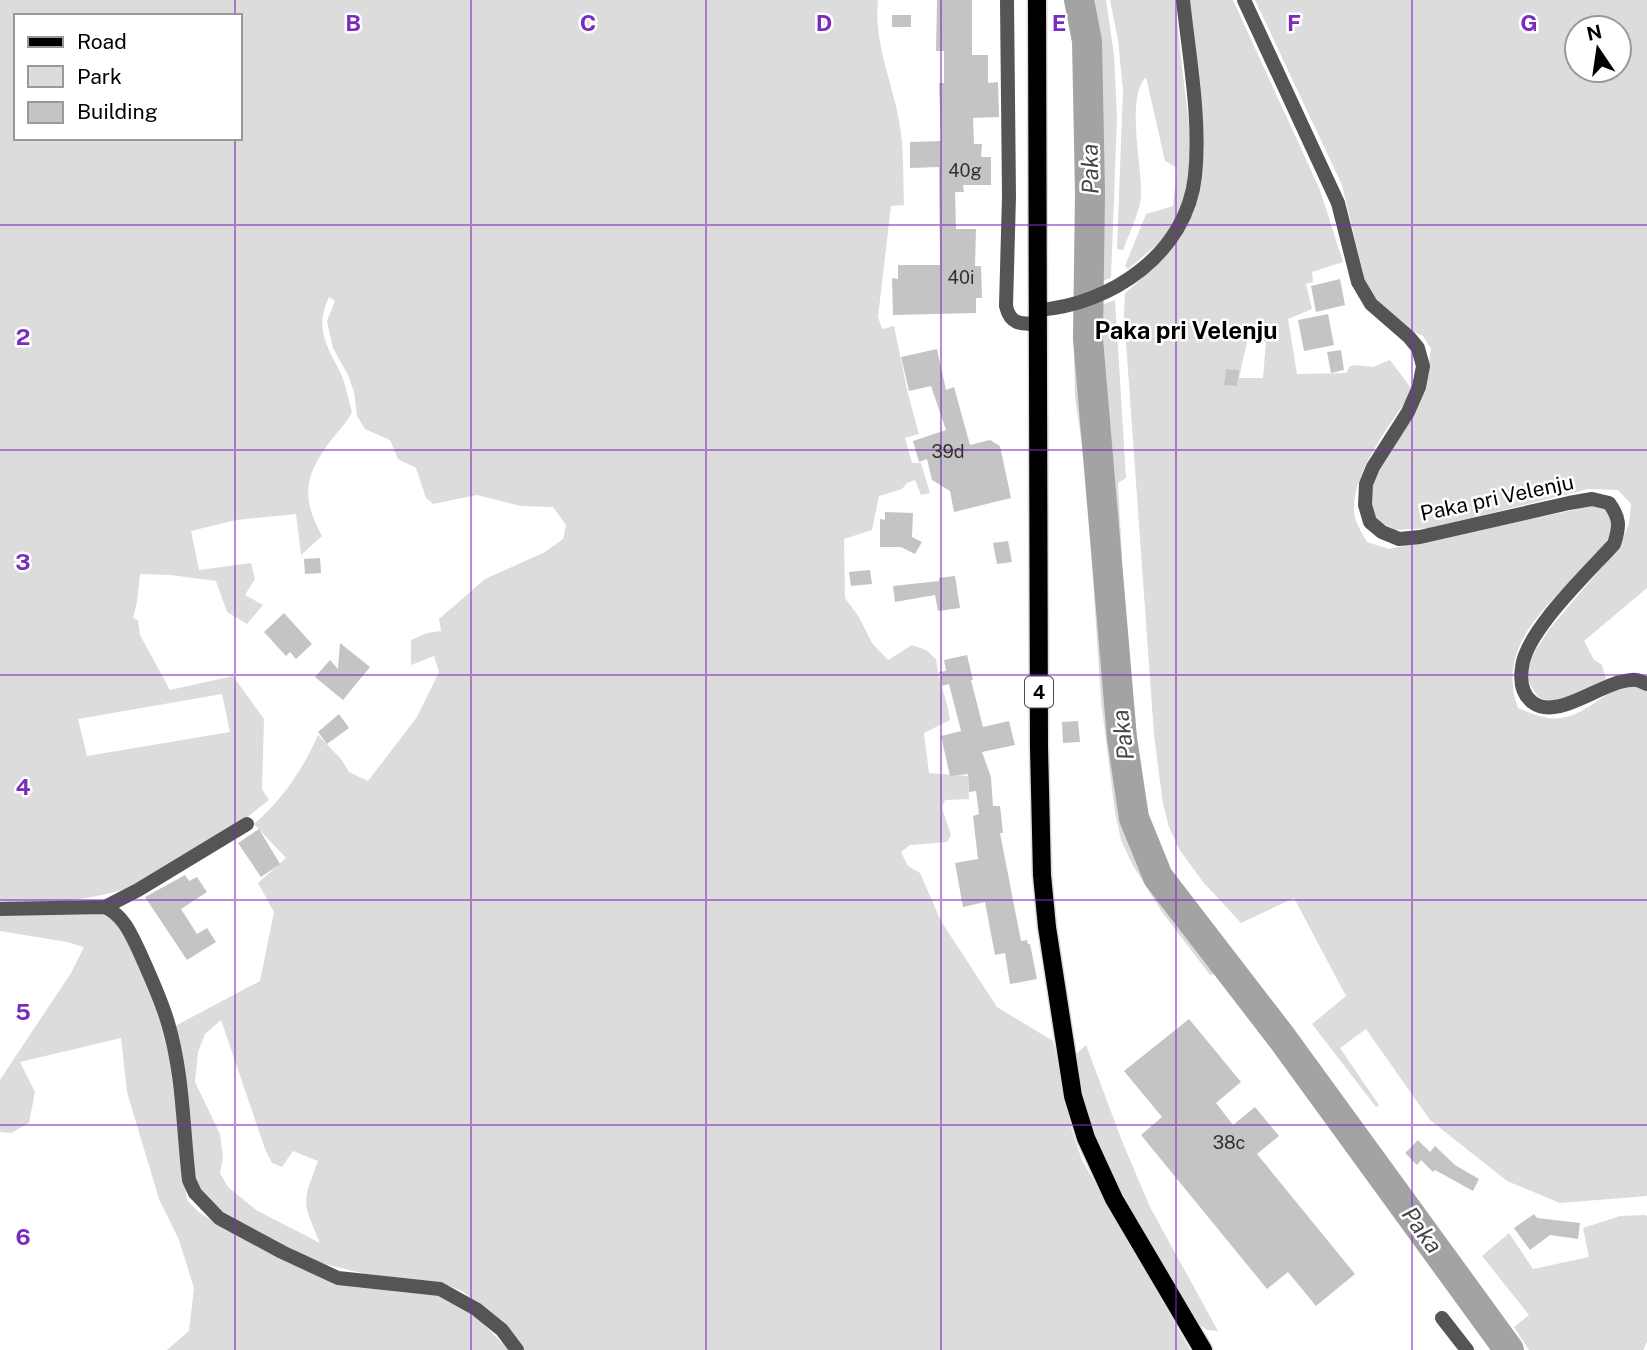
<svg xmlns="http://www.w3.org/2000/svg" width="1647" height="1350" viewBox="0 0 1647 1350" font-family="'Public Sans',sans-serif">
	<rect width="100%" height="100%" fill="#fff"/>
	<!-- green -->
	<path fill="#dcdcdc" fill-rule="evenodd" d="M0,0H878C873,47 896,88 901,134C904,157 903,181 904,205L891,206L878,317L882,329L894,326L908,394L919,434L905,438L912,463H921L930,493L921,495L915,480L907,483L902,489L879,496L872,530L844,539L845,598L859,617L872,643L888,660L912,645L926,650L936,659C938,680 947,698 950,720L924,733L929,773L968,776L969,799L945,800L942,808L951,835L947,842L910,845L901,852L908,866L920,873L941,921L997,1007L1053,1041L1072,1131L1082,1160L1190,1350H524L488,1311L462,1291L439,1282L366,1274L320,1263L263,1235L212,1205L194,1181L175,1026L260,981L274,912L258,883L286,858L254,824C283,799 303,769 318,735L341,759L349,772L368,781L417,717L439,672L434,656L411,665V640L427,633L441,631L439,619L485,579L545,552L563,539L566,525L553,507L521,506L477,495L433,504L426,498L416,468L398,459L390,440L365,429L357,416L354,392L348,375L333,348L327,321L335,301L329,297C314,330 327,345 341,374C346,386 348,399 352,412C348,421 339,430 332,439C305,474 300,496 322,536L301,555L296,514L236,520L191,531L199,570L251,563L255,579L245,595L263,605L247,624L227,612L216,581L171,575L140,574L137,602L133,618L138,620L140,635L170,690L233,676L264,719L262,789L269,800L241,822L136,886C100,898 38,907 0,904ZM16,16H240V138H16ZM222,694L230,732L87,756L78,719ZM221,1020L265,1149L272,1163L282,1167L293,1151L318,1161C302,1204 302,1200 320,1243L256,1210L228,1187L220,1173L223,1157L220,1134L195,1082L198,1052L205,1034Z
		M1086,0H1106L1114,55L1117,117L1111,278L1096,283L1101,214L1100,96Z
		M1110,0H1175C1178,25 1180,50 1183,75C1188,123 1201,180 1174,224C1163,242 1144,255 1128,269L1125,266L1146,214L1173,206L1177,168L1165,161L1146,77C1125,99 1143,168 1141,197C1139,214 1129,234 1123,250L1117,249L1123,90L1118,40Z
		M1189,0H1233L1320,190L1343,262L1312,272L1313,282L1306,284L1312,309L1288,319L1297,374L1346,373L1350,366L1355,365L1373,367L1390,360L1411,388L1409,396C1389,427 1355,469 1354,507C1353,520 1361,531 1367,542L1389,549L1597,505L1610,507L1617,522C1612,530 1609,539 1603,546C1565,595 1492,636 1518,708C1532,714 1546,720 1561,718C1593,714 1613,677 1647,686V1196L1560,1203L1507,1181L1430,1120L1366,1029L1340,1048L1379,1105L1376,1107L1312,1024L1346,996L1294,898L1241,923L1203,882L1179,849L1169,827L1163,804L1154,735L1124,315L1125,293C1153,270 1181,242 1195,208ZM1248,337L1266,342L1263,378H1239Z
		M1255,0H1647V588L1584,641L1594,660L1602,665L1606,679L1577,696L1549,701L1538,697L1529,683L1527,663L1551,627L1619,547L1629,524L1631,504L1618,490L1588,489L1431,528L1395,530L1377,520L1370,506L1371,492L1377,473L1424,389L1431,349L1423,336L1403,327L1367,289L1342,185ZM1577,28H1619V70H1577Z
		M1115,300L1126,478L1118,483L1122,557L1113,565L1106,494L1095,307Z
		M1083,311L1109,679L1124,812L1145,865L1193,938L1219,973L1210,975L1162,912L1132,864L1121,840L1115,812L1101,701L1086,474L1075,397L1073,314Z
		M102,911L115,919L129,943L157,1000L167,1039L187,1200L200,1213L223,1227L320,1275L443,1295L467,1307L509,1350H167L189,1331L194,1288L179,1240L159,1199L127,1092L121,1038L20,1062L35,1092L29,1123L11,1133L0,1132V1080L71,973L84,947L67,942L0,931V912Z
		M1086,1045L1122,1141L1150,1207L1218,1331L1207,1330L1199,1324C1163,1263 1121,1203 1096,1137C1085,1111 1081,1082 1076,1054Z
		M1645,1215L1647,1216V1342L1643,1350H1529L1514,1327L1529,1315L1482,1256L1509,1233L1533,1269L1589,1257L1583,1228L1620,1216Z"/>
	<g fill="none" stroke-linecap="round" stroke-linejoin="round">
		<!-- river -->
		<path stroke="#a3a3a3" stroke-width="30" d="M1079,0L1087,41L1090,193L1088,339L1122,738L1134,818L1158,877L1282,1038L1509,1350"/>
	</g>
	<!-- building -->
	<path fill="#c4c4c4" d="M937,0H972V55H988V83L998,82L999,117L973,118L974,144H982L981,157H991V185H963L964,192H955L956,229H976L975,266H981L982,298H976V313L893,315L892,278L898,279V265H940L939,167L910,168V142L941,141L939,83H944V51H936Z
		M892,15H911V27H892Z
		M1340,279L1345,305L1316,312L1311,286Z
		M1328,314L1334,345L1304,351L1298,320Z
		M937,349L946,390L954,387L970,445L990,440L1000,446L1011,498L954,512L950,491L932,480L927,459L919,462L913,441L946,430L931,386L909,391L901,357Z
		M1341,350L1344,370L1331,373L1327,352Z
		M1226,369L1239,370L1237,386L1224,385Z
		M885,512L913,513L912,537L922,542L915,554L901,547H880V519L885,520Z
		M1008,541L1012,562L997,564L993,543Z
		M320,558L321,573L305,574L304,559Z
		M870,570L872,584L851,586L849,572Z
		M955,576L960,608L938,611L935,595L895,602L893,586L939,581V578Z
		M284,613L312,644L296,659L290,652L286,656L264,632Z
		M340,643L370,667L343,700L315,677L330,660L338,669Z
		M967,655L973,680H971L983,727L1009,721L1015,745L982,752L991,777L993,806H1000L1003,833H1000L1021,941L1027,940L1028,944H1030L1037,979L1010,984L1005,953L995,955L985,902L963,907L955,863L978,859L973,816L979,814L976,791L969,792L968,774L950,776L941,736L961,731L949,684L942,686L939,672L946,671L944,660Z
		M339,714L349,728L327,744L318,732Z
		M1078,721L1080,742L1063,743L1062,722Z
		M259,829L280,864L261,877L238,843Z
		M185,875L189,881L197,877L207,892L181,909L197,934L207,928L216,942L187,960L145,897Z
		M1189,1019L1241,1082L1216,1103L1233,1125L1255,1107L1279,1136L1257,1154L1355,1274L1316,1306L1288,1272L1267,1289L1141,1135L1162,1117L1124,1071Z
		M1418,1140L1430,1152L1435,1146L1455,1165L1479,1179L1473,1191L1435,1170L1433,1172L1421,1160L1423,1158L1417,1165L1405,1153Z
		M1534,1214L1537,1218L1580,1223L1578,1239L1550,1235L1530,1250L1514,1228Z"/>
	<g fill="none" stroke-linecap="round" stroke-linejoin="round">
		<defs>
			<path id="primary" d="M1037,0L1039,747L1042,875L1047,927L1073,1096L1086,1138L1114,1199L1203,1350"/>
		</defs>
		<!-- primary casing -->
		<use href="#primary" stroke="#dbdbdb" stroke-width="21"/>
		<!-- street -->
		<path stroke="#555" stroke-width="14" d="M1007,0L1009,196L1006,306C1010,324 1020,324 1037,324
			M1244,0L1338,203L1358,282L1371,304L1409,337L1418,348L1423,366L1419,387L1408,412L1373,467L1366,484L1365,505L1370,522L1382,532L1399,539L1420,537L1569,503L1592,499L1609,503C1620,518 1620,526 1614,544C1588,573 1526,631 1522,667C1520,680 1521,693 1532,702C1558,722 1601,681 1632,680C1637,679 1642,682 1647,684
			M1038,310C1111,305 1187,253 1195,176C1201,120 1189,56 1183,0
			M105,907L138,890L247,824
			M0,909L105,907C124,916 131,934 140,953C150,976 161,999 168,1023C183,1073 183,1128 189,1180L195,1193L219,1218L282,1252L338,1278L440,1289L476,1309L502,1330L517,1350
			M1442,1318L1467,1350"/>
		<!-- primary -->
		<use href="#primary" stroke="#000" stroke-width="18"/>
	</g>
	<!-- grid -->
	<path fill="none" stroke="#7b2cbf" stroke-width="2" stroke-opacity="0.55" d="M235,0V16M471,0V1350M706,0V1350M941,0V1350M1176,0V1350M1412,0V1350M235,138V1350M0,225H1647M0,450H1647M0,675H1647M0,900H1647M0,1125H1647"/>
	<g text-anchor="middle" stroke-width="5" stroke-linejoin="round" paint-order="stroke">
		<!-- number labels -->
		<g font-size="18" fill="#313131">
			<text x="965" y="177">40g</text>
			<text x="961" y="284">40i</text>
			<text x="948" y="458">39d</text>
			<text x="1229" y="1149">38c</text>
		</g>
		<!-- shield labels -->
		<rect fill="#fff" stroke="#4c4c4c" stroke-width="2" x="1025" y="676.5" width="28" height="31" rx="5"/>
		<g font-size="19" font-weight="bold" fill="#000">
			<text x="1039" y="699">4</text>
		</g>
		<!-- street labels -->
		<g font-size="21" fill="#000" stroke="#fff">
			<text transform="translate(1497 498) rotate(-12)" y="7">Paka pri Velenju</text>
		</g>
		<!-- water labels -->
		<g font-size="23" font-style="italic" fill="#444" stroke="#fff">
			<text transform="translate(1090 169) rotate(-91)" y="8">Paka</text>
			<text transform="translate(1123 735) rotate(-97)" y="8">Paka</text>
			<text transform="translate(1422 1230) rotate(54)" y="8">Paka</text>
		</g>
		<!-- quarter labels -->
		<g font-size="24" font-weight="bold" fill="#000" stroke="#fff">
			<text x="1186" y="339">Paka pri Velenju</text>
		</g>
	</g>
	<g font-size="23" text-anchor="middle" font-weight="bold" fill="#7b2cbf" stroke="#fff" stroke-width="5" stroke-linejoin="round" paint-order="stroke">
		<text x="353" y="31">B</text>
		<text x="588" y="31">C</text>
		<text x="824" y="31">D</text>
		<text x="1059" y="31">E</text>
		<text x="1294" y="31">F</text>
		<text x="1529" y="31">G</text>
		<text x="23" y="345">2</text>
		<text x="23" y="570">3</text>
		<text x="23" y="795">4</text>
		<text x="23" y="1020">5</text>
		<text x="23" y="1245">6</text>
	</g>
	<!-- legend -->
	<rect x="14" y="14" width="228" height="126" fill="#ffffff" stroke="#999999" stroke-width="2"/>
	<rect x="28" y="37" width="35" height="10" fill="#000000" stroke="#999999" stroke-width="2"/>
	<text x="77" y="49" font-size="21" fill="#000000">Road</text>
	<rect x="28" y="66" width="35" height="21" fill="#dcdcdc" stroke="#999999" stroke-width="2"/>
	<text x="77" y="84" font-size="21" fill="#000000">Park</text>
	<rect x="28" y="102" width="35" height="21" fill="#c4c4c4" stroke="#999999" stroke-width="2"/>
	<text x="77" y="119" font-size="21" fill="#000000">Building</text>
	<!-- north arrow -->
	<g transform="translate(1598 49) rotate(347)"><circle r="33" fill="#ffffff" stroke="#999999" stroke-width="2"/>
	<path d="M0-5L12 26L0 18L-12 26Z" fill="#000000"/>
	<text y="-10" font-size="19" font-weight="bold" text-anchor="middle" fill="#000000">N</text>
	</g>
</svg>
